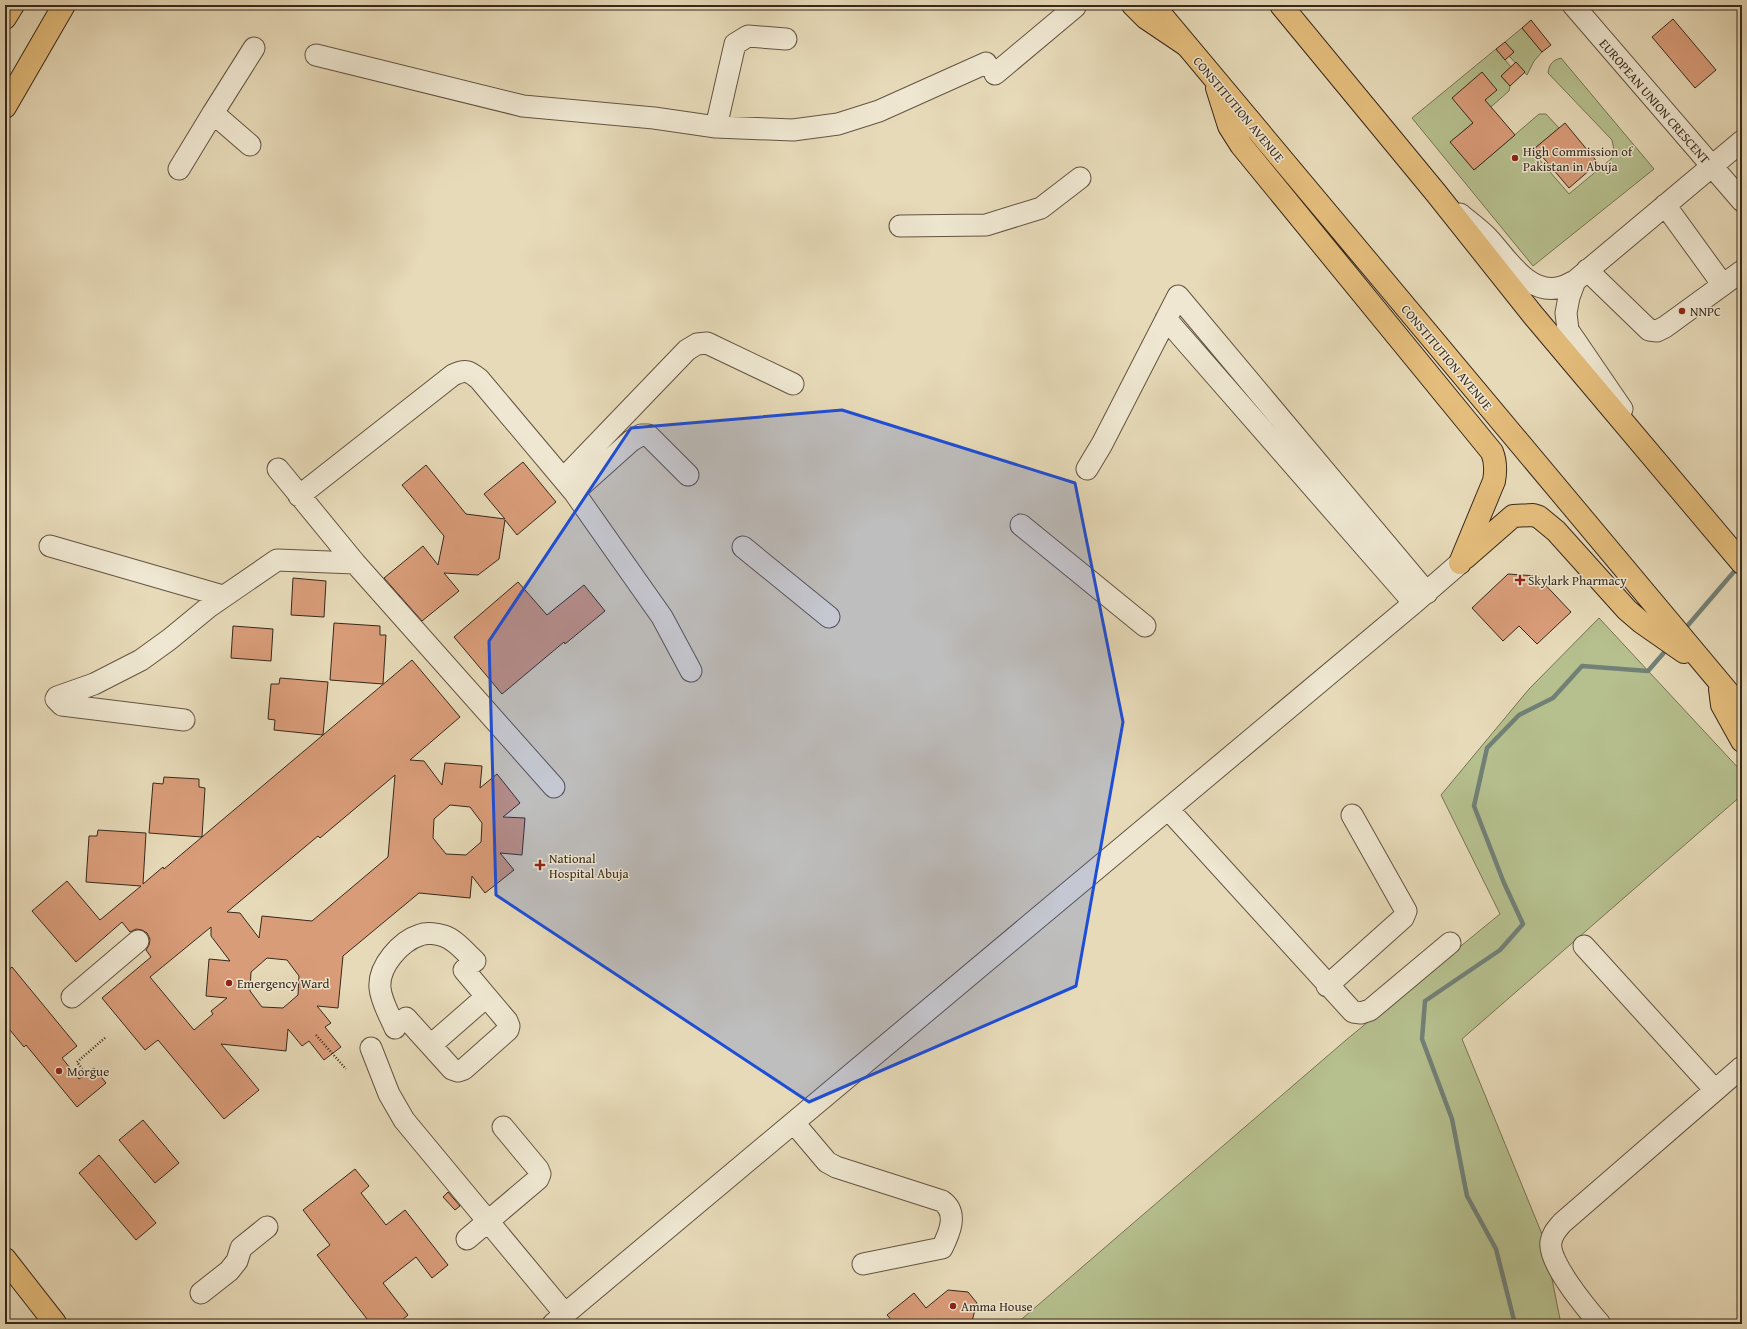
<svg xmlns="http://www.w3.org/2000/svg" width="1747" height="1329" viewBox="0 0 1747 1329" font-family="'Gentium Book Plus',serif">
	<rect width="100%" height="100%" fill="#e7dab8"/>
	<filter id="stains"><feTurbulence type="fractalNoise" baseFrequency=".005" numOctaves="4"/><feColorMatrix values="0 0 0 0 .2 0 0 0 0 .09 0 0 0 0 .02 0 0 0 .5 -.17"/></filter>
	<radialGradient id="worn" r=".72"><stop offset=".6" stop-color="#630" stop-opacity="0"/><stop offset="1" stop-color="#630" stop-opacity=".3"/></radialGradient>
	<!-- green -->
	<path fill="#b6bf8e" stroke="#767454" d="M1522,28L1542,52L1534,61L1527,75L1509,56L1513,52L1505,42Z
		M1496,49L1511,67L1501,76L1510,86L1509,91L1451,142L1474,170L1539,114H1546L1559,128L1532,151L1569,194L1611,159L1614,150L1612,140L1548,73C1549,64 1553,60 1561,58L1654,169L1533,266L1412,118Z
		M1599,618L1742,772V795L1462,1039L1544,1239L1561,1324H1016L1346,1040L1500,914L1441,795L1529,689Z"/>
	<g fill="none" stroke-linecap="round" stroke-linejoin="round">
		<!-- stream -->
		<path stroke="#718076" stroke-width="4.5" d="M1683,631L1738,567
			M1515,1324L1496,1249L1467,1196L1452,1119L1422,1039L1425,1001L1500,950L1523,924L1504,883L1474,806L1487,748L1519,715L1553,698L1582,666L1648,671L1668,648"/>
	</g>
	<!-- building -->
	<path fill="#d99c79" stroke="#37281b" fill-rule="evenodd" d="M1673,19L1716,70L1695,88L1652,37Z
		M1531,20L1551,45L1542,52L1522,28Z
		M1505,42L1514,52L1505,60L1496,49Z
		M1516,62L1525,72L1510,86L1501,76Z
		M1482,72L1497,90L1485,100L1515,135L1474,170L1450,142L1473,123L1452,98Z
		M1565,123L1598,163L1569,188L1535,148Z
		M523,462L556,502L517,535L505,520L499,559L478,575L444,573L459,591L422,621L384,578L423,546L438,565L444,536L402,485L426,465L466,514L505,519L484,494Z
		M1508,574L1537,576L1571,612L1537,644L1519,626L1503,641L1472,608Z
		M293,578L326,581L324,617L291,615Z
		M518,582L547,615L584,585L605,611L565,644L564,642L502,694L454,637Z
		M334,623L380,626V635H386L383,684L330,680Z
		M233,626L273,629L271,661L231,658Z
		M412,660L460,717L410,760L424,761L442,785L445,763L482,766L480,788L497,774L520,803L503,817L525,818L522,855L500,853L514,870L485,893L472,876L470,898L419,893L343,956L338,1008L317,1006L331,1023L325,1027L341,1047L324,1060L309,1041L302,1046L288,1029L286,1051L221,1044L259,1090L224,1119L158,1040L145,1050L102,998L151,957L146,950L149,945L150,939L147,933L142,930L136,929L130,932L122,922L76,962L32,911L67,881L100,920L141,886L86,882L89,836H97L98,830L146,833L143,884L163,867L164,869ZM395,775L388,857L312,921L262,916L259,938L240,913L227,912L318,836L320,838ZM450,805L470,807L482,823L481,842L466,855L446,854L433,838L434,819ZM211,927V936L230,961L209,959L206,996L227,998L211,1011L213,1014L194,1030L150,977ZM267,958L287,960L299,976L298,995L283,1008L262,1007L250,991L251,972Z
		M280,678L328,682L323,735L274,730L275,720L268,719L271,684H279Z
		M164,777L199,779V787L205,788L202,837L149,833L153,783L163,784Z
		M12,967L77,1046L62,1058L79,1079L94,1068L106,1083L77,1107L26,1045L24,1047L5,1024V973Z
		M143,1120L179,1163L155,1183L119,1140Z
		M99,1155L156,1223L136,1240L79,1173Z
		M355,1169L369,1186L361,1193L386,1225L405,1210L448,1265L432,1278L416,1257L383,1283L408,1315L397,1324H371L317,1255L330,1245L303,1210Z
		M448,1192L460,1206L455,1210L443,1197Z
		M948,1290L968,1292L977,1303L972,1321L968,1324H895L887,1315L914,1293L926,1308Z"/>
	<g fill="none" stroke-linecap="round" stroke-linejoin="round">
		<defs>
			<path id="minor" d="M1573,5L1742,201
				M316,55L523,106L654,118L716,127L793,130L838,124L879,111L986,63
				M995,74L1075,7
				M213,113L254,48
				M716,127L735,44L748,36L786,39
				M179,169L213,113L250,145
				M1665,205L1723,285
				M1460,214C1468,221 1478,228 1486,236C1505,255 1528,297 1561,287C1566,286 1570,283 1575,281L1742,141
				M900,226L986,225L1041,208L1080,178
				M1587,270L1649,330L1657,331L1665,327L1742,271
				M1575,281L1569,297L1566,313L1568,330L1622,409
				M1166,319L1414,603
				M278,469L355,563L554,787
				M1087,469L1102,444L1178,296L1427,593
				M563,479L687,350L697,344L707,343L793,384
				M574,492L631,441L641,435H648L688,475
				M299,496L453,375C466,369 469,371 479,379L574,492L662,617L691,671
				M1021,525L1145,626
				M50,546L223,596
				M743,547L829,617
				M184,720L62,705L56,699L57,697L94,684L141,660L170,639L210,606L277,560L355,563
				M1168,809L1353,1012L1361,1013L1370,1010L1450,943
				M1584,946L1715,1090
				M1327,986L1403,918L1406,911L1352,815
				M72,997L138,941
				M406,1018L452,1069L458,1071L464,1069L508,1030L509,1026L507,1021L464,970
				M395,1028C390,1016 381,1001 380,988C378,966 401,941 420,935C427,932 438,934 444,936C456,940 466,953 475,961
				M431,1045L486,997
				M371,1048L389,1094L404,1120L565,1314
				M794,1123L827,1162L836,1167L942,1201C959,1213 949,1234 942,1248L863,1264
				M467,1239L538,1179L540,1174L538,1169L503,1127
				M201,1293L229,1271L237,1261L241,1248L267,1227
				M553,1324L1414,603L1460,563
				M1600,1324C1587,1309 1547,1261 1551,1242C1552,1234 1557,1229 1562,1223L1742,1067"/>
			<path id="major" d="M1153,5L1742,709
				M1281,5L1436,193L1533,315L1742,563
				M1217,88L1229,126L1241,145L1492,452C1496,462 1496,470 1494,481L1460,563
				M1465,558L1513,516L1533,515L1539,517L1556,531L1627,610L1641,622L1684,652
				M1720,689L1722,705L1742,741"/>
			<path id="highway" d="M1133,5L1146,18L1186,45
				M5,18L13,5
				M5,107L64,5
				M5,1259L55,1323"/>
		</defs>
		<!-- minor casing -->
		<use href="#minor" stroke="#635442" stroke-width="23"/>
		<!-- major casing -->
		<use href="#major" stroke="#37281b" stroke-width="24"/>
		<!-- highway casing -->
		<use href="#highway" stroke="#37281b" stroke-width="24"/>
		<!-- path -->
		<path stroke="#37281b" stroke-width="2.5" stroke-dasharray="1 2" stroke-linecap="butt" d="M316,1035L346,1069
			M86,1074L77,1062L106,1037"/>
		<!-- minor -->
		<use href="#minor" stroke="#efe7d1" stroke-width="21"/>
		<!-- major -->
		<use href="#major" stroke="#e4bd7c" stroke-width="22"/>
		<!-- highway -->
		<use href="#highway" stroke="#e4bd7c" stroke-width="22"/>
	</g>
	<!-- marked area -->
	<path fill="#1d4ed8" fill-opacity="0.2" stroke="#1d4ed8" stroke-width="3" stroke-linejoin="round" d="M842,410L1075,483L1123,722L1076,986L809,1102L496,895L489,641L631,428Z"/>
	<!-- markers -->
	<g fill="#8f2418" stroke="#efe7d1" stroke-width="1.5">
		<circle cx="1515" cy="158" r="4"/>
		<circle cx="1682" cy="311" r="4"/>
		<path d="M1518 574h4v4h4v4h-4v4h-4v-4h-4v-4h4z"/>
		<path d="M538 859h4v4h4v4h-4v4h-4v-4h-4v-4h4z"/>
		<circle cx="229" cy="983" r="4"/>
		<circle cx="59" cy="1071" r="4"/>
		<circle cx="953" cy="1306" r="4"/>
	</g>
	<g text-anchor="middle" stroke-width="3" stroke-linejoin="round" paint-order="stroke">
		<!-- street labels -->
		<g font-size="13" fill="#37281b" stroke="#efe7d1">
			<text transform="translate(1655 101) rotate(49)" y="5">EUROPEAN UNION CRESCENT</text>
			<text transform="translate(1239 109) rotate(50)" y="5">CONSTITUTION AVENUE</text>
			<text transform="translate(1447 357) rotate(50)" y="5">CONSTITUTION AVENUE</text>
		</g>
		<!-- poi labels -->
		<g font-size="13" fill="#37281b" stroke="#efe7d1" text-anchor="start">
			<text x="1523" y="156">High Commission of<tspan x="1523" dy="15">Pakistan in Abuja</tspan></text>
			<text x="1690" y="316">NNPC</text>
			<text x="1528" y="585">Skylark Pharmacy</text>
			<text x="549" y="863">National<tspan x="549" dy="15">Hospital Abuja</tspan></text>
			<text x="237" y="988">Emergency Ward</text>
			<text x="67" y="1076">Morgue</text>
			<text x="961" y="1311">Amma House</text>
		</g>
	</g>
	<!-- margin -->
	<rect width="1747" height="1329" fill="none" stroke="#e7dab8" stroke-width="20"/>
	<rect x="6" y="6" width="1735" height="1317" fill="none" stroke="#37281b" stroke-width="2"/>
	<rect x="10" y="10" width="1727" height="1309" fill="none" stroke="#37281b"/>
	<rect width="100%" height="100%" filter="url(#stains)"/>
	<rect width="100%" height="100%" fill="url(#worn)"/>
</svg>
